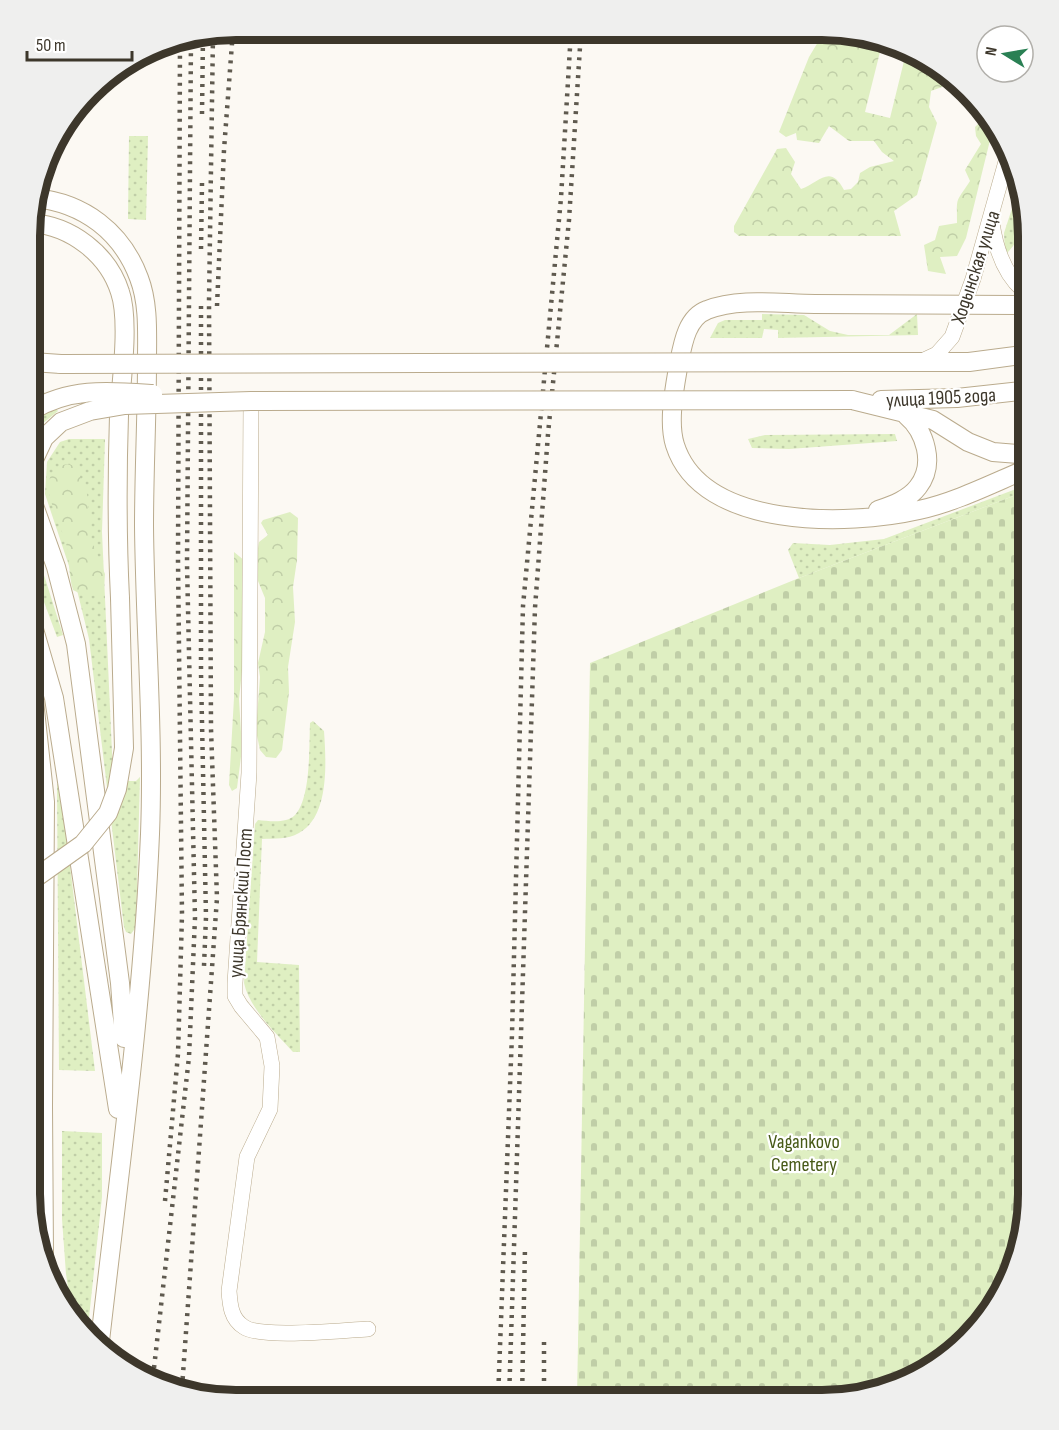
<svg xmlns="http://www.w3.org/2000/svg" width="1059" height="1430" viewBox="0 0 1059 1430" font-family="'Sofia Sans Condensed',sans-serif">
	<defs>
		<pattern id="grass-dots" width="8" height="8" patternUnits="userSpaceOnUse" patternTransform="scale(1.5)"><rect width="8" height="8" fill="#dfefc2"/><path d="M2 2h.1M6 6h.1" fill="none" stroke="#c0cea7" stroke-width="1.8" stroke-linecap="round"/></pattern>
		<pattern id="forest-crowns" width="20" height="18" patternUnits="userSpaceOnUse" patternTransform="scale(1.5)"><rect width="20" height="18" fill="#dfefc2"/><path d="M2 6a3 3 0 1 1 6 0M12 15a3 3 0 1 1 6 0" fill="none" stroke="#c0cea7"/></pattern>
		<pattern id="cemetery-stones" width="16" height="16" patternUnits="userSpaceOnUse" patternTransform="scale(1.5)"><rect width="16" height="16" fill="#dfefc2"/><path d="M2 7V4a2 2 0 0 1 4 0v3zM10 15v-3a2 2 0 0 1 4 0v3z" fill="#c0cea7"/></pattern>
	</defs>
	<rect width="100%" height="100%" fill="#fcf9f3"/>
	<!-- grass -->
	<path fill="url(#grass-dots)" d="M129,136H148L146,220L128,219Z
		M1018,190C1025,218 1027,233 1005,255L1004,233Z
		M762,314L804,315L830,331L848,335H889L917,314L918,335L778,338V330L764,329L762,338H710L718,323L725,320H762Z
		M32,380H35L58,411L42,424L31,439Z
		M895,434L897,441L789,449L752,448L748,439L765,435Z
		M69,439H105L102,532L113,774L117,781H136L140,777L136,927L131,934L126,932L124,927L89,639L77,590L45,494L47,462L60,442Z
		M1029,484V490L799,578L788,550L793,543L830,545L884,539Z
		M31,534L63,635L57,637L31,567Z
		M313,721L324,731C326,761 330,816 299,833C287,840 275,838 262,839L257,962L299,965L300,1052H293C276,1033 249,1008 244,983L255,824L258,820C269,821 286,824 295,815C311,798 309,747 310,723Z
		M57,784H60L95,1071L59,1070Z
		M62,1131L102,1133V1197L88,1327L71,1307L66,1274L62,1219Z"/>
	<!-- forest -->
	<path fill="url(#forest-crowns)" d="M824,32H850L882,44L865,112L890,118L906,53L938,65L948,77L942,87L931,91L929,107L937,123L917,195L894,211L901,236H739L734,232V226L777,149L786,148L795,162L791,174L801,189C819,183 830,163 844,190L851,189L858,182L860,173L870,167L894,161L882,152L874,141H849L829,126L819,143L797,140L796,133L786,137L779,132L809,57Z
		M984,118L993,128L966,238L957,256L940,257L946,274L928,271L924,245L935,240L939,226L957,223C957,196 955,204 970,181L965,170L981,144L976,136L975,127Z
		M67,464L76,466L87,494L91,539L105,574L104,586L100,595L85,596L73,590C68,574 70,558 66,543C60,521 30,472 67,464Z
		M290,512L298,518L297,560L293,587L295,622L288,667L289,692L282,750L276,758L266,757L260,750L256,731L260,677L258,663L265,632V598L258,581L256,561L259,542L268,535L261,523L263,520Z
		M234,552L245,561V614L242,619L244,652L239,699L242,749L237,788L232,791L229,785L234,698Z"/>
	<!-- cemetery -->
	<path fill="url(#cemetery-stones)" d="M1029,490V1208L994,1308L914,1379L823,1400L577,1399L590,663L799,578Z"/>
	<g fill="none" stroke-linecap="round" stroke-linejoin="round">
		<defs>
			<path id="minor" d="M992,223C996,251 1005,278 1029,295
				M922,361L937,354L952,337L973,279L1009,151
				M251,401L249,773L235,983V996L241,1006L267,1037L272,1066L270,1109L247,1157L229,1291C230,1305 231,1319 244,1327C261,1339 344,1330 368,1329"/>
			<path id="major" d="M35,198C84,203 122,232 139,278C149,304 147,334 147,362C147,417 144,471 144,526C145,628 154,731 150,834C143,1003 119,1173 100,1341
				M32,223C71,226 108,254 120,292C130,321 121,383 119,415C117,477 117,537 120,598
				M32,362L61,364
				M852,362H969L1029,354
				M852,400L933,420L968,442L993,452L1029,455
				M881,400L957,398L1029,390
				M1029,468C993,483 956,502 919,510C849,526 702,530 675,445C668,423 674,391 678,368C682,349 685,318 707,310C739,297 782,304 815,304C887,304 958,304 1029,305
				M31,497L56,567L76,644L120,983L124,1038
				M878,510C893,505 909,499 918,487C936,464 925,431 906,415
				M31,619L54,698L118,1109
				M31,673L45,802L43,1106"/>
		</defs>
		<!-- minor casing -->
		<use href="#minor" stroke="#baab8d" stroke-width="16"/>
		<!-- major casing -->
		<use href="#major" stroke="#baab8d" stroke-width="20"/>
		<!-- minor -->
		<use href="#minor" stroke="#fff" stroke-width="15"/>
		<!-- major -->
		<use href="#major" stroke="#fff" stroke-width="18"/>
		<!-- rail -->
		<path stroke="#5f5a4f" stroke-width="4.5" stroke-dasharray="3 6" stroke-linecap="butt" d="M202,114L203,35
			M201,249L202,183
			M201,306V673L206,917L204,966
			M217,306L224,150L233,30
			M165,1201L178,1054L182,915L178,560L180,39
			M153,1377L189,1057L195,918L187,564L191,38
			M182,1388L217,898L211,729L209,302L213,34
			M498,1399L512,1034L523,606L561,198L571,31
			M509,1399L535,608L548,434L569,220L581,31
			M522,1399L525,1247
			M544,1399V1342"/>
		<defs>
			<path id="major-bridge" d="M61,364L852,362
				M31,411C70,387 110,391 153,394
				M31,466L44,438L61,422L90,411L125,405L251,401L852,400
				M31,881L83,844L108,813L117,789L124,748L120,598
				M43,1106L44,1255"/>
		</defs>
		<!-- major-bridge casing -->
		<use href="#major-bridge" stroke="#baab8d" stroke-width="20" stroke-linecap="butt"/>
		<!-- major-bridge -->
		<use href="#major-bridge" stroke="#fff" stroke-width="18"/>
	</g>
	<g text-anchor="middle" stroke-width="4.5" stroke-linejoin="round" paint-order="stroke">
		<!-- street labels -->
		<g font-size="20" fill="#3d372b" stroke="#fff">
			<text transform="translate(975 267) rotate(-72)" y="7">Ходынская улица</text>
			<text transform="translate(941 397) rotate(-3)" y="7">улица 1905 года</text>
			<text transform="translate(240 903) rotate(-86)" y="7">улица Брянский Пост</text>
		</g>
		<!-- park labels -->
		<g font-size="20" fill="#475917" stroke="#fff">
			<text x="804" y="1148">Vagankovo<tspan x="804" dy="23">Cemetery</tspan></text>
		</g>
	</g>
	<!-- crop -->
	<path d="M0 0H1059V1430H0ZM236 40H822A196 196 0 0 1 1018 236V1194A196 196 0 0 1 822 1390H236A196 196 0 0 1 40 1194V236A196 196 0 0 1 236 40Z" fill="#efefee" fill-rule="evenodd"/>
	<path fill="none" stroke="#3d372b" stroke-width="8" d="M236 40H822A196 196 0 0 1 1018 236V1194A196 196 0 0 1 822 1390H236A196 196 0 0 1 40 1194V236A196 196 0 0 1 236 40Z"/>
	<!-- north arrow -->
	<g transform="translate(1005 54) rotate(281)"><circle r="28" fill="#ffffff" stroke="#b1afaa" stroke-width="1.5"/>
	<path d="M0-4.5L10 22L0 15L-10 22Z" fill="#2a8054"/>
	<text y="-9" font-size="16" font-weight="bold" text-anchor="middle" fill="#3d372b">N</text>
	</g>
	<!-- scale -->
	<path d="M27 51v9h105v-9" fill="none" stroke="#3d372b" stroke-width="3"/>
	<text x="36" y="51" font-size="18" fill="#3d372b" stroke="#ffffff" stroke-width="4.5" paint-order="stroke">50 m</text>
</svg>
